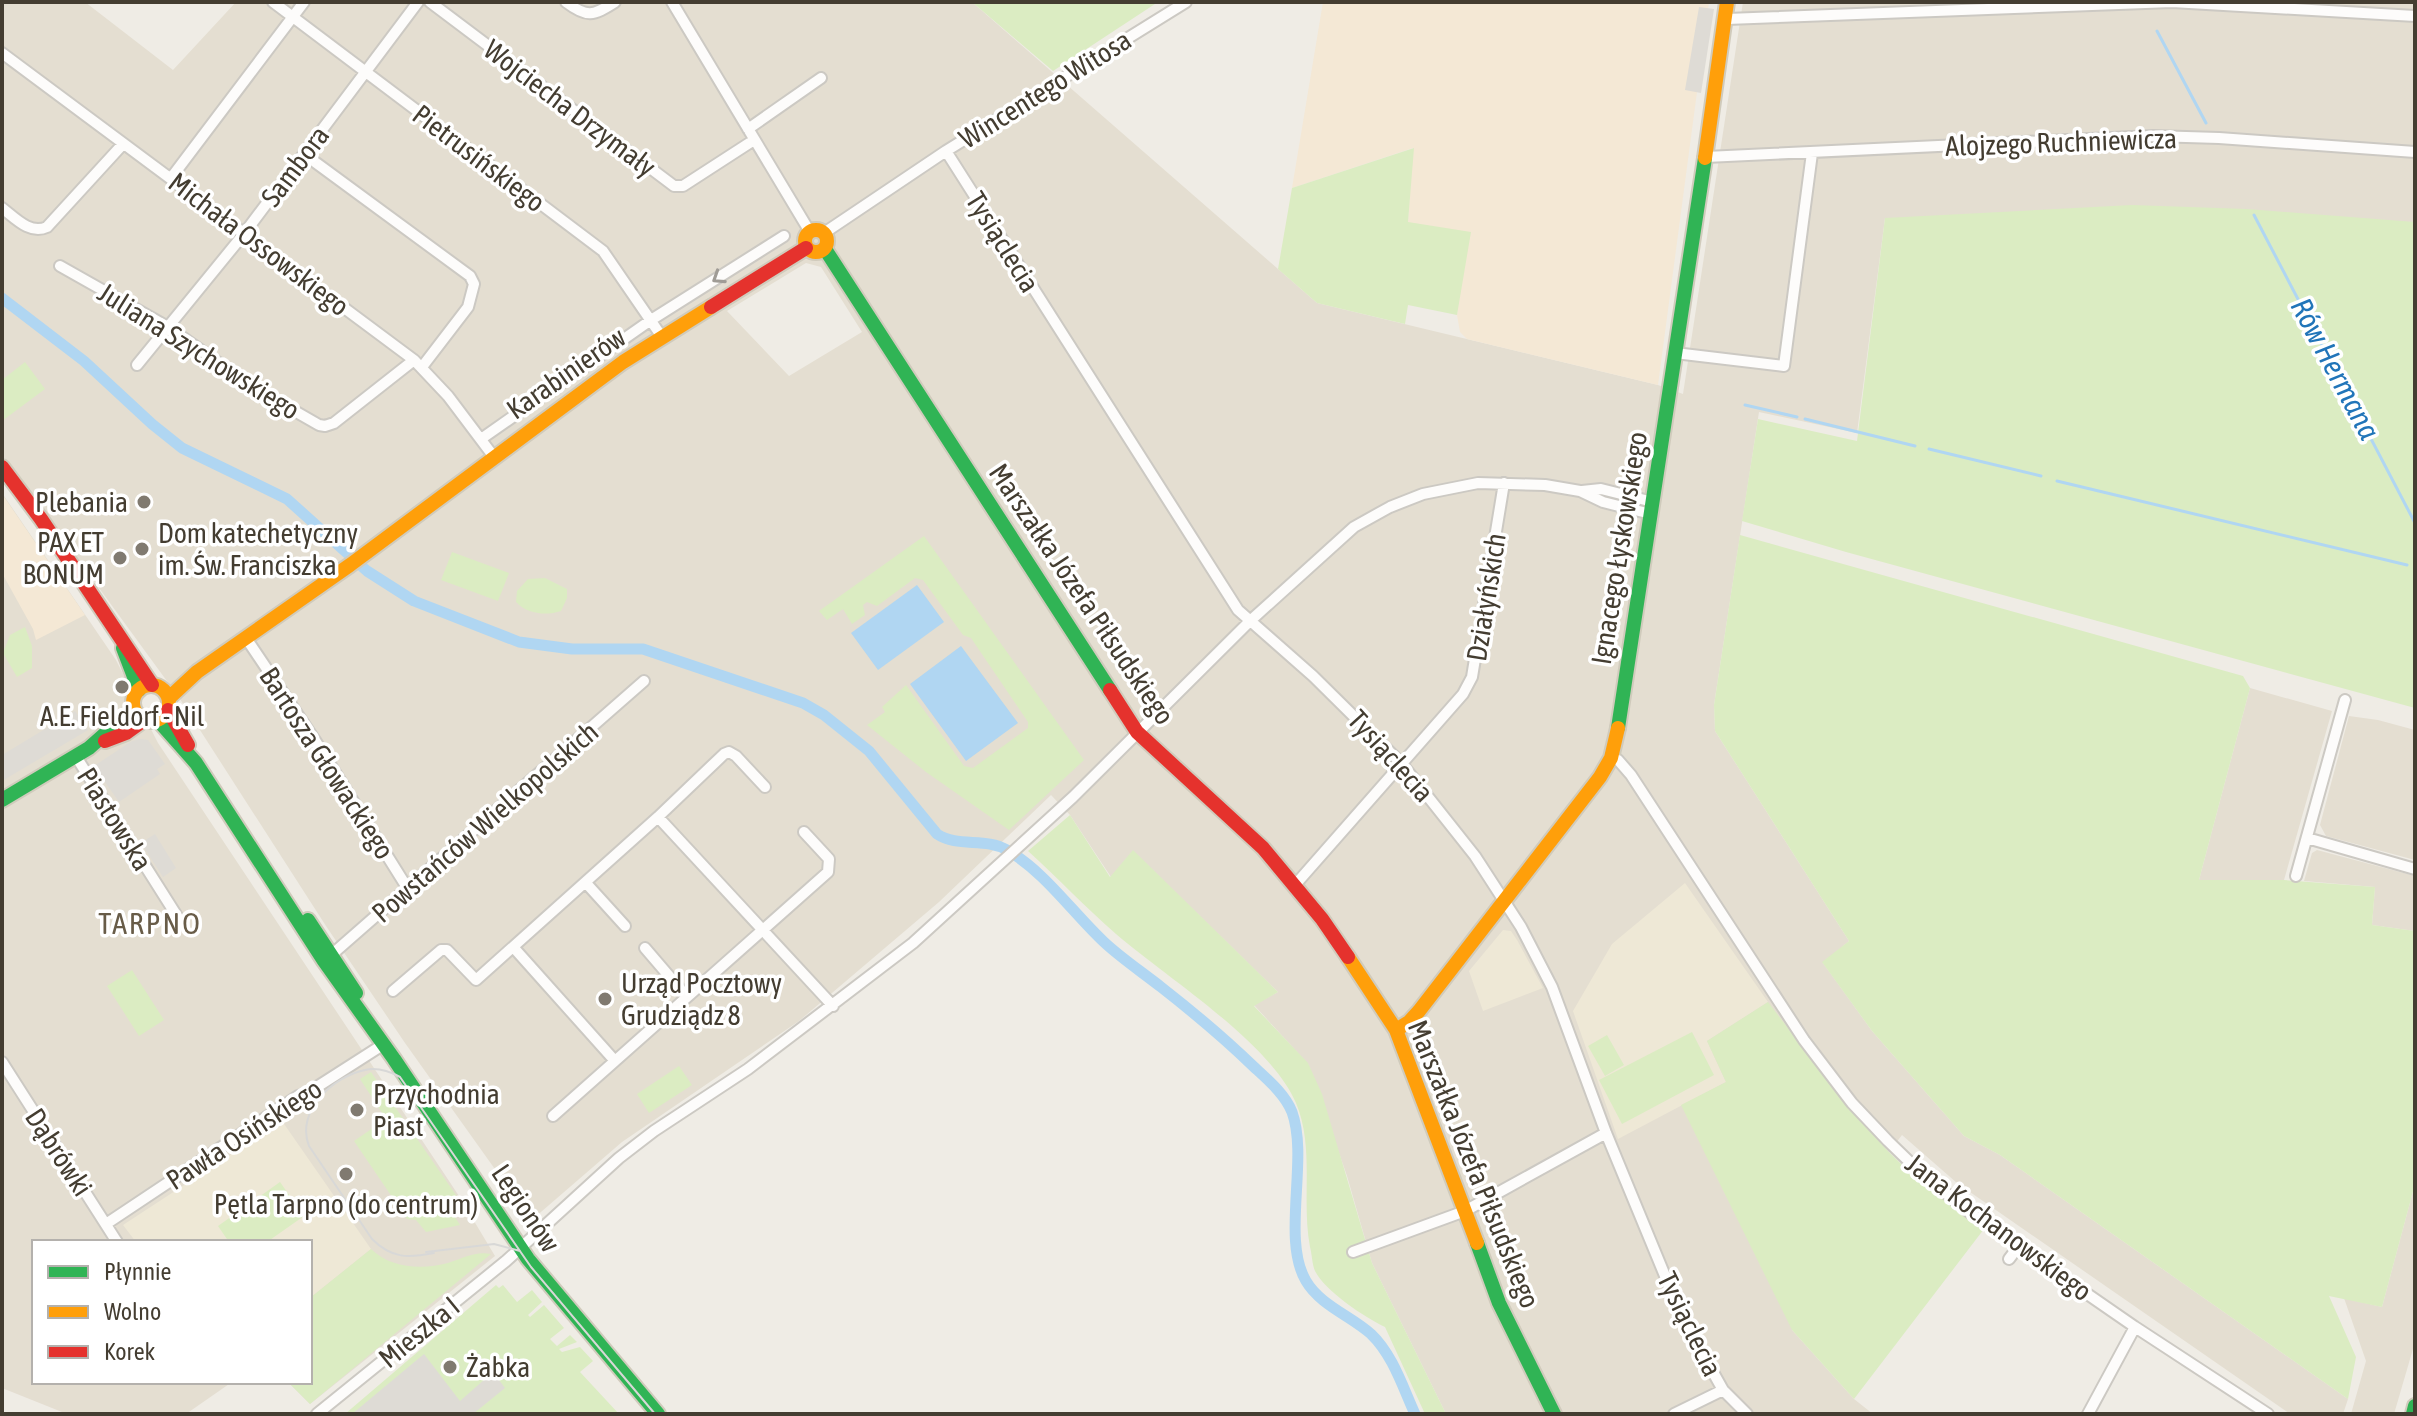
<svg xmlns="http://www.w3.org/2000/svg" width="2417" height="1416" viewBox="0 0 2417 1416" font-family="'Asap Condensed',sans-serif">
	<rect width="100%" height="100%" fill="#efece5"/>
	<!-- residential -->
	<path fill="#e4ded1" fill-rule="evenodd" d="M2,2H85L173,70L236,2H972L1317,303L1658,385L1683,394L1743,2H2415V222L1885,218L1857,433L1759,412L1714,705L1715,731L1849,941L1823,963L1872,1031L1964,1136L2000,1155L2348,1399L2343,1414H2290L1957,1183L1902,1135L1889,1152L1815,1064L1792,1330L1854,1399L1873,1414H1446L1372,1263L1347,1176L1308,1064L1254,1005L1278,992L1133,851L1111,877L1070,815L1051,795L939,902L799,1021L622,1142L534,1218L527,1214L405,1043L326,926L180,699L2,455ZM806,263L821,267L862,332L789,376L727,311Z
		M2,493L116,660L158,743L459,1196L495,1256L310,1404L288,1382H310V1242H34V1382H232L186,1414H67L2,1388Z
		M2250,688L2332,711L2284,880H2199Z
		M2349,716L2378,720L2415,730V860L2326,836L2320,825Z
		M2317,850L2415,876V931L2372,925L2375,887L2304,881L2312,853Z
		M2415,1184V1342L2394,1414H2351L2366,1361L2344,1298L2382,1307Z"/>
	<!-- commercial -->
	<path fill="#f4e8d5" d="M1323,2H1709L1658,385L1467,339L1460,332L1457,315L1460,293L1408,222L1413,148L1292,188Z
		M2,494L85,615L36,640L33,629L2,573Z"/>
	<!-- education -->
	<path fill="#eee8d6" d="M1685,883L1768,1002L1707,1041L1726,1082L1618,1139L1573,1011L1612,944Z
		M1503,930L1511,931L1517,940L1543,988L1483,1011L1469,971Z
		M282,1121L371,1249L310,1298V1242H136L123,1225Z"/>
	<!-- green -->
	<path fill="#dbecc2" d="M972,2H1158L1053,71Z
		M1414,148L1408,222L1471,232L1457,315L1408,305L1405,324L1317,303L1278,269L1292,188Z
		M2132,205L2247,209L2415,222V708L1846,552L1742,521L1758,419L1857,441L1885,218Z
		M25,362L45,389L2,421V380Z
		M1740,535L2243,676L2250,688L2199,880H2284L2375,887L2372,925L2415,931V1184L2382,1307L2329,1296L2356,1357L2348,1399L2000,1155L1964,1136L1872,1031L1822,962L1849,941L1715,731L1714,705Z
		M924,536L1084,760L1009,830L926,772L867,725L885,712L882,707L906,685L964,766L973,768L1028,728V722L971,638L963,635L923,580L915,578L877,606L867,602L863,605L865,615L852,624L843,609L827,620L819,611Z
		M452,552L509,573L498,601L441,580Z
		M545,578L567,589V598L561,611C546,616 527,614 516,602L517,591L528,579Z
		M25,627L32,646V668L17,677L3,653L10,635Z
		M1070,815L1110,877L1133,850L1278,992L1254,1006L1308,1063L1322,1094L1372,1263L1446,1414H1425L1385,1327C1364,1317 1325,1291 1315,1271C1312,1264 1312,1254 1310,1247C1301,1200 1315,1148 1296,1103C1270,1042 1167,978 1116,934C1086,908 1058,878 1028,851Z
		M132,970L164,1020L139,1036L107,986Z
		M1768,1002C1807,1053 1845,1104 1888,1151C1917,1181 1951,1205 1984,1229L1854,1399L1792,1330L1681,1105L1726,1082L1707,1041Z
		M1692,1032L1714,1075L1622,1124L1599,1080Z
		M1607,1035L1624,1065L1605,1076L1588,1046Z
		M679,1066L692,1085L649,1113L637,1094Z
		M371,1072L458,1198L448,1206L460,1225L426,1232L416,1220L407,1219L354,1141L386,1119L360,1079Z
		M280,1182L304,1216L267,1242H229L218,1226Z
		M371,1249C390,1268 422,1270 448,1263C464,1258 475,1251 491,1254L310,1404L288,1382H310V1298Z
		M496,1285L499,1288L503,1285L517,1302L532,1290L542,1302L528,1315L530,1317L544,1305L564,1328L550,1339L557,1346L570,1335L577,1342L559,1349L562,1352L580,1347L593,1361L580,1372L619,1414H345Z"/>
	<!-- parking -->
	<path fill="#dedbd5" d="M1699,7L1714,9L1701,93L1685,90Z
		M75,711L88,730L2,781V755Z
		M141,739L148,740L165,764L157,769L160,774L119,802L94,766L132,741Z
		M155,834L176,868L163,877L141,843Z
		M424,1354L460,1401L493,1372L505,1388L473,1414H352Z"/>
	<!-- water -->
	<path fill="#b0d6f2" d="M917,585L944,622L878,670L851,633Z
		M961,646L1018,723L966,761L910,684Z"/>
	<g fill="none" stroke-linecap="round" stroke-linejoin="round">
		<!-- stream -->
		<path stroke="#b0d6f2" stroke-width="3" d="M2157,31L2206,123
			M2254,215L2415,523
			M1745,405L1797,417
			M1805,419L1915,446
			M1929,449L2041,476
			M2057,481L2407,565"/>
		<!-- canal -->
		<path stroke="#b0d6f2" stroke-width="11" d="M2,298L84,361L152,424L182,448L287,499L367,571L414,601L519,642L572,649H643L803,703L824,715L869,751L937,834C958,848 985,837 1007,850C1045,872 1072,912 1104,942C1121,958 1142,972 1161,987C1193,1012 1224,1038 1253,1066C1267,1079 1285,1094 1292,1112C1309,1159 1281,1239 1306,1281C1320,1305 1351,1316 1371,1334C1393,1355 1403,1388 1415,1414"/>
		<defs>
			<path id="street" d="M273,2L603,251L662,337
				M430,2L674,186H683L754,140
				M566,2C587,18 593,16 615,2
				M672,2L810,232
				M1727,19L2172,2L2415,16
				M2,53L414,360L448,396L494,457
				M748,129L821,78
				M946,151L1238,610L1313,676L1402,764L1475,856L1521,927L1552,987L1606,1133L1682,1317L1723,1390L1747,1414
				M304,154L470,276L474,284L468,307L422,367
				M1706,157L2153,136L2219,138L2415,152
				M171,178L304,2
				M2,208C15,218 30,235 47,227L123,144
				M824,233L946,151L1186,2
				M60,266L168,327L251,386L319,425L325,426L334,423L414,360
				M1675,353L1784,366L1812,153
				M137,365L243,235L418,2
				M481,439L651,320L784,236
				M1582,491L1601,489L1653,502
				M246,638L316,742L408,889
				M75,755L182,924
				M1611,758L1618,760L1631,775L1804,1040L1852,1103L1888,1141L1921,1173L1973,1215L2135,1327L2268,1414
				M658,817L833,1006
				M2307,838L2415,869
				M2296,876L2345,700
				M586,883L625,926
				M1295,885L1463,694L1472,677L1504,483
				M514,948L615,1061
				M645,948L687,997
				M329,957L644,681
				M393,991L441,950H447L476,980L658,817L724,754L729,752L736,756L765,787
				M2,1062L117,1242
				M553,1116L828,872L829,859L804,832
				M106,1224L298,1096L309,1092L384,1044
				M1353,1252L1465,1211L1606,1133
				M2009,1259L2018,1247
				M317,1414L506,1261L619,1158L654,1131L748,1069L913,943L1073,797L1250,621L1354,527L1390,507L1423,494L1478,483L1545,485L1580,491L1603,502L1651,514
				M1674,1414L1723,1390
				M2088,1414L2135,1327"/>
			<path id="fast" d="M825,249L1110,690
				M123,648L139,690
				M158,720L196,763L324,961L394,1059L528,1259L658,1414
				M1618,728L1705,158
				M2,800L89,748L133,709
				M308,920L356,993
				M1477,1243L1499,1303L1554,1414
				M2413,1414L2415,1406"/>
			<path id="slow" d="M1705,158L1727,2
				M805 241a11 11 0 1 1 22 0a11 11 0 1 1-22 0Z
				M133 703a18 18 0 1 1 36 0a18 18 0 1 1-36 0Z
				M169,698L197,672L350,565L623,362L711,307
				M1348,957L1396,1030L1477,1243
				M1396,1030L1409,1022L1419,1011L1600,777L1611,758L1618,728"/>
			<path id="jam" d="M711,307L806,248
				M2,467L41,519L152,685
				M1110,690L1137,732L1263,848L1322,919L1348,957
				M168,710L188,745
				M105,741L126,733L144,720"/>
		</defs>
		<!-- street casing -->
		<use href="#street" stroke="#ccc9c3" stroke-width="14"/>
		<!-- fast casing -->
		<use href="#fast" stroke="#d0cbbc" stroke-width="18"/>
		<!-- slow casing -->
		<use href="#slow" stroke="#d0cbbc" stroke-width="18"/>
		<!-- jam casing -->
		<use href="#jam" stroke="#d0cbbc" stroke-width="18"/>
		<!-- street -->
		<use href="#street" stroke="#fdfcfb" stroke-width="10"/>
		<!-- fast -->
		<use href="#fast" stroke="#30b455" stroke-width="14"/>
		<!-- slow -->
		<use href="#slow" stroke="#ff9f0a" stroke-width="14"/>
		<!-- jam -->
		<use href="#jam" stroke="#e5322d" stroke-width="14"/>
		<!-- tram -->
		<path stroke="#d8d8d7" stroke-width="2" d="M426,1252L494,1244L520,1251
			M434,1253C408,1258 392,1259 372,1239L309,1146C295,1111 334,1076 365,1070C378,1067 389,1071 400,1077L531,1267L655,1414"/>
	</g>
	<!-- one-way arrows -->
	<defs><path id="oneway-chevron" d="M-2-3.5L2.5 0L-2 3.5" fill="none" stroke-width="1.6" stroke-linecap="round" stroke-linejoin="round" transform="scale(2)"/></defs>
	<use stroke="#a09c96" href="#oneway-chevron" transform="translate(718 278) rotate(147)"/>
	<!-- markers -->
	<g fill="#807a70" stroke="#fff" stroke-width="3">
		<circle cx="144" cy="502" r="8"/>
		<circle cx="142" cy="549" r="8"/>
		<circle cx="120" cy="558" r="8"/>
		<circle cx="122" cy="687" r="8"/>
		<circle cx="605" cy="999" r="8"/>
		<circle cx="357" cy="1110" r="8"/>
		<circle cx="346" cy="1174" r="8"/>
		<circle cx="450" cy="1367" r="8"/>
	</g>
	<g text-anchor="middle" stroke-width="7" stroke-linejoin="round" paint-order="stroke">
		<!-- street labels -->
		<g font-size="28" fill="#443d31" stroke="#fff">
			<text transform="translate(1045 89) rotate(-32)" y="10">Wincentego Witosa</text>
			<text transform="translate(570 108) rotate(37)" y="10">Wojciecha Drzymały</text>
			<text transform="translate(2061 142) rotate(-2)" y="10">Alojzego Ruchniewicza</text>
			<text transform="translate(479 158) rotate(37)" y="10">Pietrusińskiego</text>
			<text transform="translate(295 166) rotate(-53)" y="10">Sambora</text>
			<text transform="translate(1003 242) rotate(58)" y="10">Tysiąclecia</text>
			<text transform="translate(259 244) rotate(37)" y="10">Michała Ossowskiego</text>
			<text transform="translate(199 351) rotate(32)" y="10">Juliana Szychowskiego</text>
			<text transform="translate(566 373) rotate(-35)" y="10">Karabinierów</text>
			<text transform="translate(1619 548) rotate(-81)" y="10">Ignacego Łyskowskiego</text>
			<text transform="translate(1082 594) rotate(56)" y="10">Marszałka Józefa Piłsudskiego</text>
			<text transform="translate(1486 597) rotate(-81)" y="10">Działyńskich</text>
			<text transform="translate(1391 756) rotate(48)" y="10">Tysiąclecia</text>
			<text transform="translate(327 763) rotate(57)" y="10">Bartosza Głowackiego</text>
			<text transform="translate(115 819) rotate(58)" y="10">Piastowska</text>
			<text transform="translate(485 822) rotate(-41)" y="10">Powstańców Wielkopolskich</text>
			<text transform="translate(244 1134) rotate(-33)" y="10">Pawła Osińskiego</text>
			<text transform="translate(59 1152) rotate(57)" y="10">Dąbrówki</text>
			<text transform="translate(1474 1164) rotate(68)" y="10">Marszałka Józefa Piłsudskiego</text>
			<text transform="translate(526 1208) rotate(56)" y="10">Legionów</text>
			<text transform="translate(1999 1227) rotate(37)" y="10">Jana Kochanowskiego</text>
			<text transform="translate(1690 1324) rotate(64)" y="10">Tysiąclecia</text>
			<text transform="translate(419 1332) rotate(-39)" y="10">Mieszka I</text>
		</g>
		<!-- poi labels -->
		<g font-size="28" fill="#443d31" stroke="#fff" text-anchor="start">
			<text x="128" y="512" text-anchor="end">Plebania</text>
			<text x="158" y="543">Dom katechetyczny<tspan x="158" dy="32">im. Św. Franciszka</tspan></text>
			<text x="104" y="552" text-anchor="end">PAX ET<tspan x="104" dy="32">BONUM</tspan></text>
			<text x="122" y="726" text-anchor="middle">A.E. Fieldorf - Nil</text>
			<text x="621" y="993">Urząd Pocztowy<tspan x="621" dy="32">Grudziądz 8</tspan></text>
			<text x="373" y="1104">Przychodnia<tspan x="373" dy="32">Piast</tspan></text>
			<text x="346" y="1214" text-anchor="middle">Pętla Tarpno (do centrum)</text>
			<text x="466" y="1377">Żabka</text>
		</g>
		<!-- water labels -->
		<g font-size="30" font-style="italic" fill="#2175b9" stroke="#fff">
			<text transform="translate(2335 369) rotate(62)" y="10">Rów Hermana</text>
		</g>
		<!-- neighbourhood labels -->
		<g font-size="30" letter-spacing="2" fill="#685c48" stroke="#fff">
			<text x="150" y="934">TARPNO</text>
		</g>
	</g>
	<!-- border -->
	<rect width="2417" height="1416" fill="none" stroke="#443d31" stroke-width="8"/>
	<!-- legend -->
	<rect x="32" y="1240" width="280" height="144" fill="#ffffff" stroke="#b4b1ad" stroke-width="2"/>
	<rect x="48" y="1266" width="40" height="12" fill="#30b455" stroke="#b4b1ad" stroke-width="2"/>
	<text x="104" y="1280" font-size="24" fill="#443d31">Płynnie</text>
	<rect x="48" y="1306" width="40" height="12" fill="#ff9f0a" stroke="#b4b1ad" stroke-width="2"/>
	<text x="104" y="1320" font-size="24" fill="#443d31">Wolno</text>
	<rect x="48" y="1346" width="40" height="12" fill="#e5322d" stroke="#b4b1ad" stroke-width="2"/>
	<text x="104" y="1360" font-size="24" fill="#443d31">Korek</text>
</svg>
